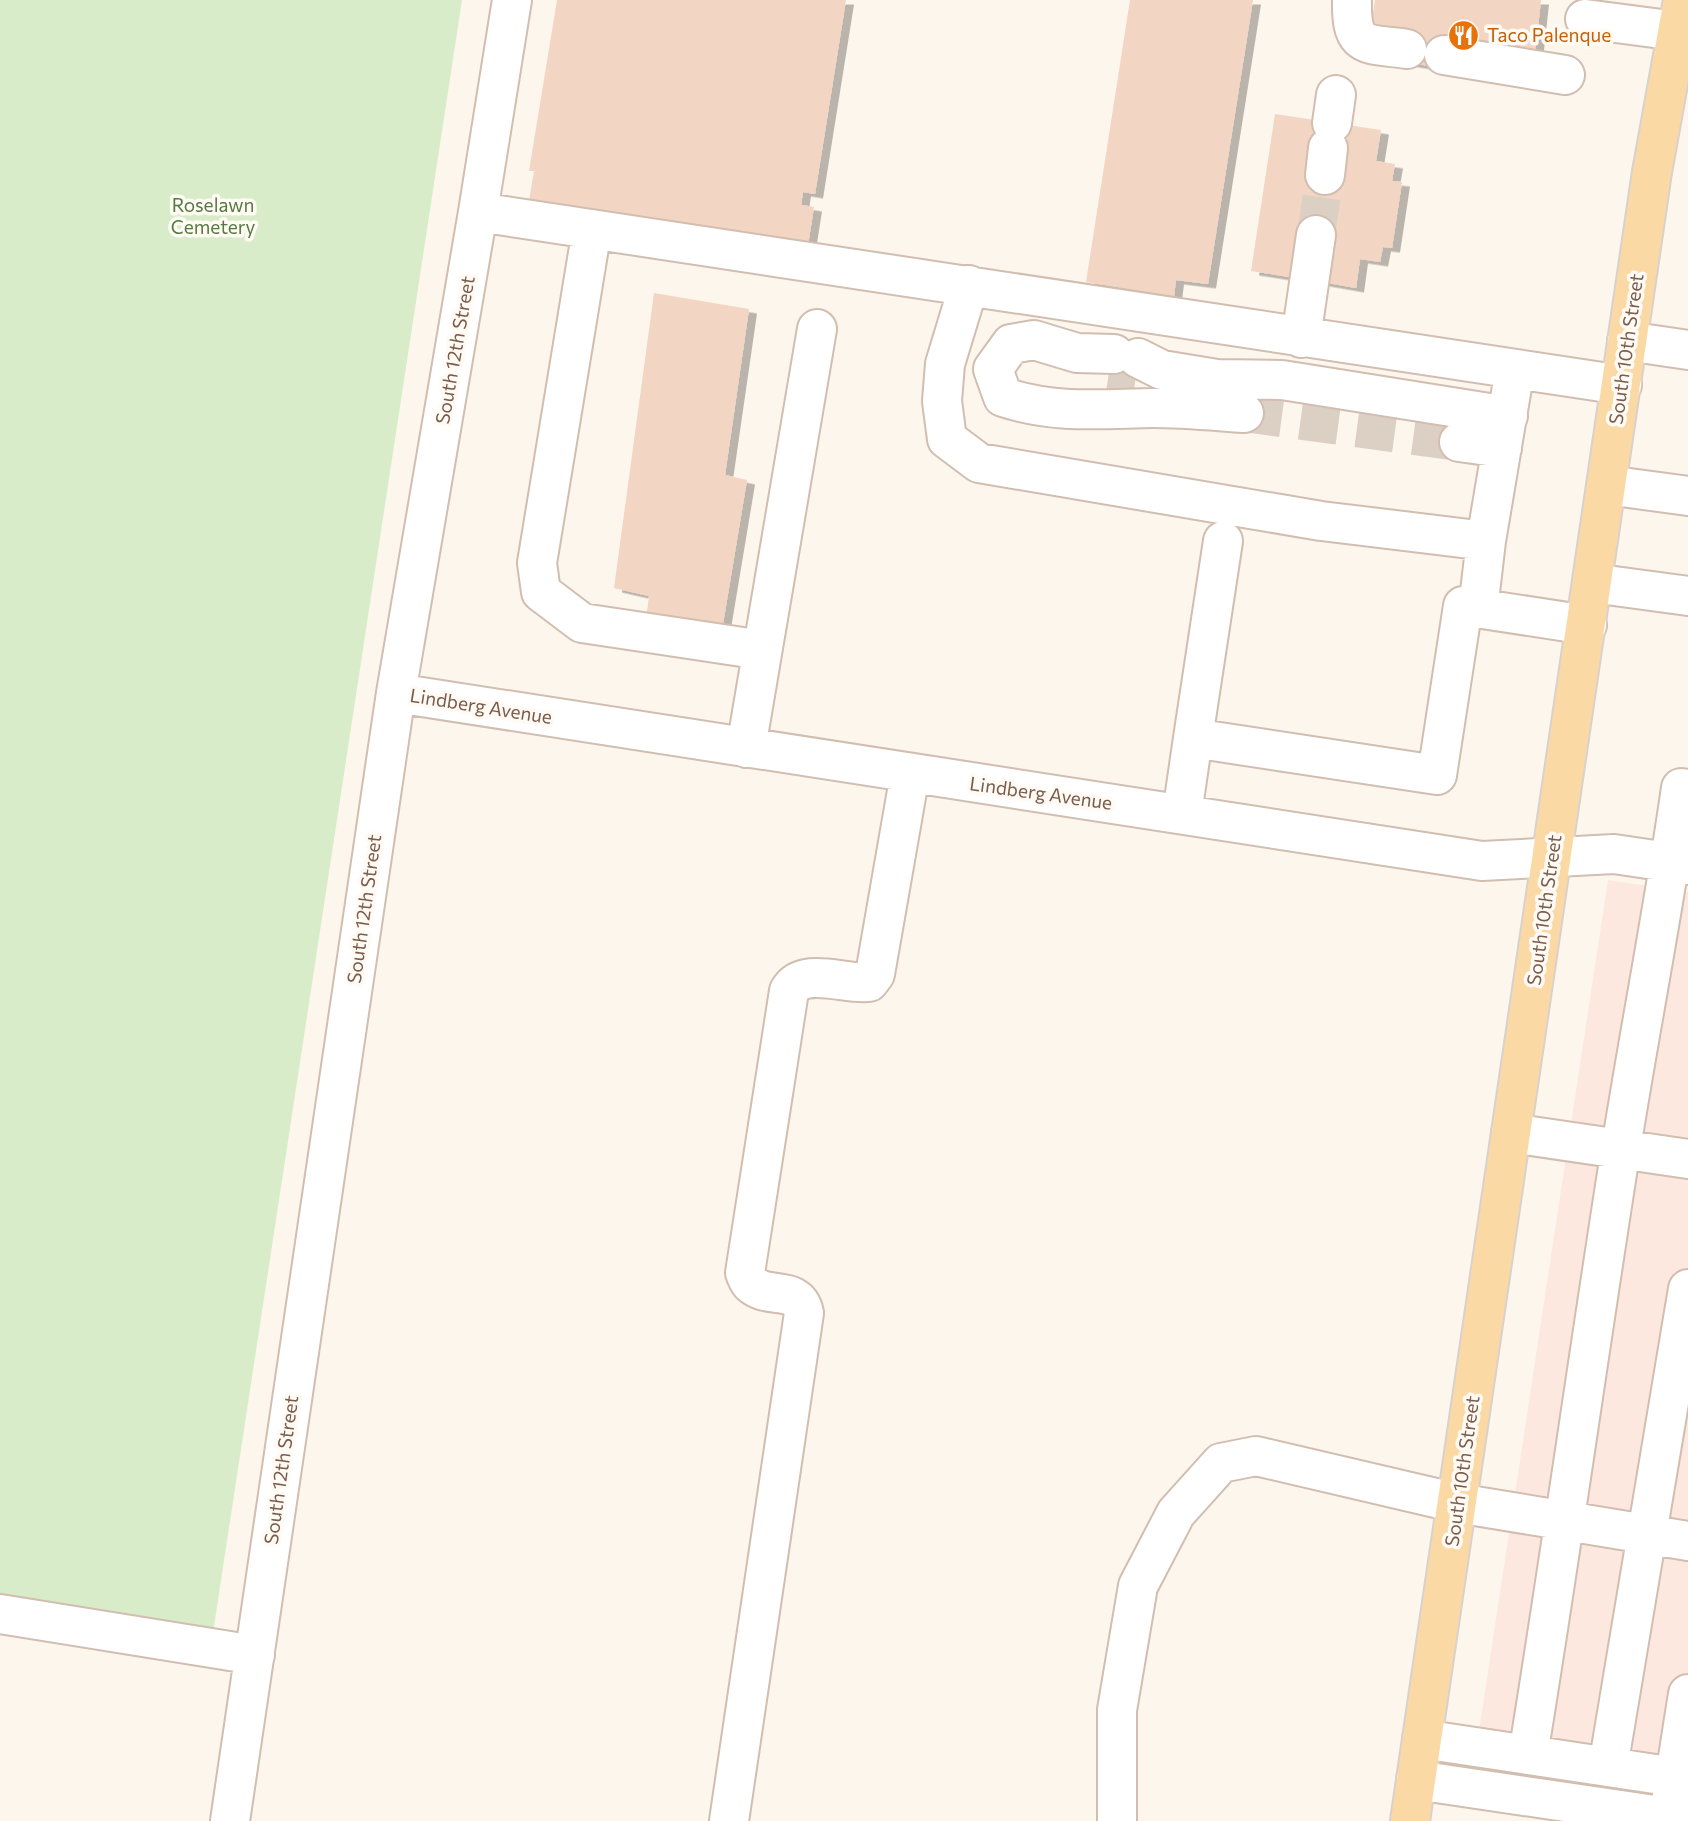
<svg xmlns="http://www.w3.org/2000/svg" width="1688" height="1821" viewBox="0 0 1688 1821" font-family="Commissioner,sans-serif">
	<defs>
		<filter id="shadow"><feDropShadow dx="8" dy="4.5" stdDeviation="0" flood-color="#0004"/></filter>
	</defs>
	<rect width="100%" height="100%" fill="#fdf6ec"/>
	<!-- commercial -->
	<path fill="#fde8e0" d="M1608,880L1688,892V1765L1479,1731Z"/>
	<!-- green -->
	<path fill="#d8ecc9" d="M0,0H462L209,1659L0,1627Z"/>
	<!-- building -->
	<path fill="#f3d5c3" filter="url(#shadow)" d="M557,0H846L815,194L803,192L801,205L814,207L808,245L529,201L534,171H529Z
		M1130,0H1253L1208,284L1176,280L1174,296L1086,282Z
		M1375,0H1541L1535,55L1442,68L1405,62L1370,32Z
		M1275,114L1381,130L1376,161L1395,164L1392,181L1402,182L1392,248L1383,247L1380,262L1360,259L1356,288L1322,282L1299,242L1294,241L1289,277L1251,271Z
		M654,293L749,309L725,475L747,480L723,624L647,612L649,596L614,588Z"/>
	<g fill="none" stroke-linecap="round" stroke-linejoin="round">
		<!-- minor-tunnel -->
		<path stroke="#dcd0c4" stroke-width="38" stroke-dasharray="38 19" stroke-linecap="butt" d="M1316,235L1325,175
			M1109,372L1136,376
			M1244,413L1459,442"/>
		<defs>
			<path id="minor" d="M1352,0C1351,50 1365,43 1407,49
				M1585,19L1677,31
				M1444,55L1565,75
				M1332,123L1336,95
				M1325,175L1328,148
				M478,212L1622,385
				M592,229L537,563L541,592L582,623L762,650
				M969,285L945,364L942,401L947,439L979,463L1321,521L1486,541L1515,369
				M1301,338L1316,235
				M1627,341L1688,350
				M1138,358L1162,370L1217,379L1282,380L1508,416
				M993,369L1003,397C1055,414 1099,409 1152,408C1183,408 1214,411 1244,413
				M993,369L1011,344L1034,340L1077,353L1114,354
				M1459,442L1502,448
				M1607,485L1688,496
				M1223,541L1193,738L1437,775L1463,606L1587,625
				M1592,583L1688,596
				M1478,609L1486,541
				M396,693L1482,861L1614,854L1688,865
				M746,748L817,329
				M1182,814L1193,738
				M1511,1133L1688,1159
				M0,1614L255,1655
				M1422,1739L1688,1779
				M1528,1755C1561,1553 1589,1350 1621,1148C1640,1028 1664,908 1681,788L1688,789
				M1608,1767L1688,1289
				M1416,1780L1688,1820
				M1671,1802L1688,1694
				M230,1821L396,693L478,212L512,0
				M729,1821L804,1313C798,1284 768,1300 751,1284C748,1281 747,1277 745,1273L789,991C803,966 845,985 869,982L875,974L910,774
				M1117,1821V1710L1138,1586L1176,1513L1221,1463L1256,1456L1457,1503L1688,1541"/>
			<path id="major" d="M1410,1821L1652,172L1683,0"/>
		</defs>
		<!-- minor casing -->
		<use href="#minor" stroke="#d1beb0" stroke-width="42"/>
		<!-- major casing -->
		<use href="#major" stroke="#dad1cd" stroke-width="42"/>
		<!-- minor -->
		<use href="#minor" stroke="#fff" stroke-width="38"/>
		<!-- major -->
		<use href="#major" stroke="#fbd9a5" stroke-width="38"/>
	</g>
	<!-- icons -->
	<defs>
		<symbol id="restaurant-disc" viewBox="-11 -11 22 22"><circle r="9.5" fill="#e8710a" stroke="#fffaf3"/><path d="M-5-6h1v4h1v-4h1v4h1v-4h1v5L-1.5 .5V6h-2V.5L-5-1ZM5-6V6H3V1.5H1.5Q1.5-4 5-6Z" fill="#fff"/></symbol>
	</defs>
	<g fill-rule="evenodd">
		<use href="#restaurant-disc" x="1446" y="18" width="35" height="35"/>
	</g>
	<g text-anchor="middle" stroke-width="7" stroke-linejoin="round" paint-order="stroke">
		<!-- food labels -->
		<g font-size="19" fill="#c56008" stroke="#fffaf3" text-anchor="start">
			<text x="1487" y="42">Taco Palenque</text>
		</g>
		<!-- park labels -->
		<g font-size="19" fill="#537a41" stroke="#fffaf3">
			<text x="213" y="212">Roselawn<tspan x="213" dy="22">Cemetery</tspan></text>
		</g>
		<!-- street labels -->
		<g font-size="19" fill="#7a5c4d" stroke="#fffaf3">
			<text transform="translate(1626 349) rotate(-82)" y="7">South 10th Street</text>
			<text transform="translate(455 350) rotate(-80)" y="7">South 12th Street</text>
			<text transform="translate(481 706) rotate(9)" y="7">Lindberg Avenue</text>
			<text transform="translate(1041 793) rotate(8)" y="7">Lindberg Avenue</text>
			<text transform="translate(364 909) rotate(-82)" y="7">South 12th Street</text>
			<text transform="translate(1544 910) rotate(-82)" y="7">South 10th Street</text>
			<text transform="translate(281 1470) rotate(-82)" y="7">South 12th Street</text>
			<text transform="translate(1462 1471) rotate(-82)" y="7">South 10th Street</text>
		</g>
	</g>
</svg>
